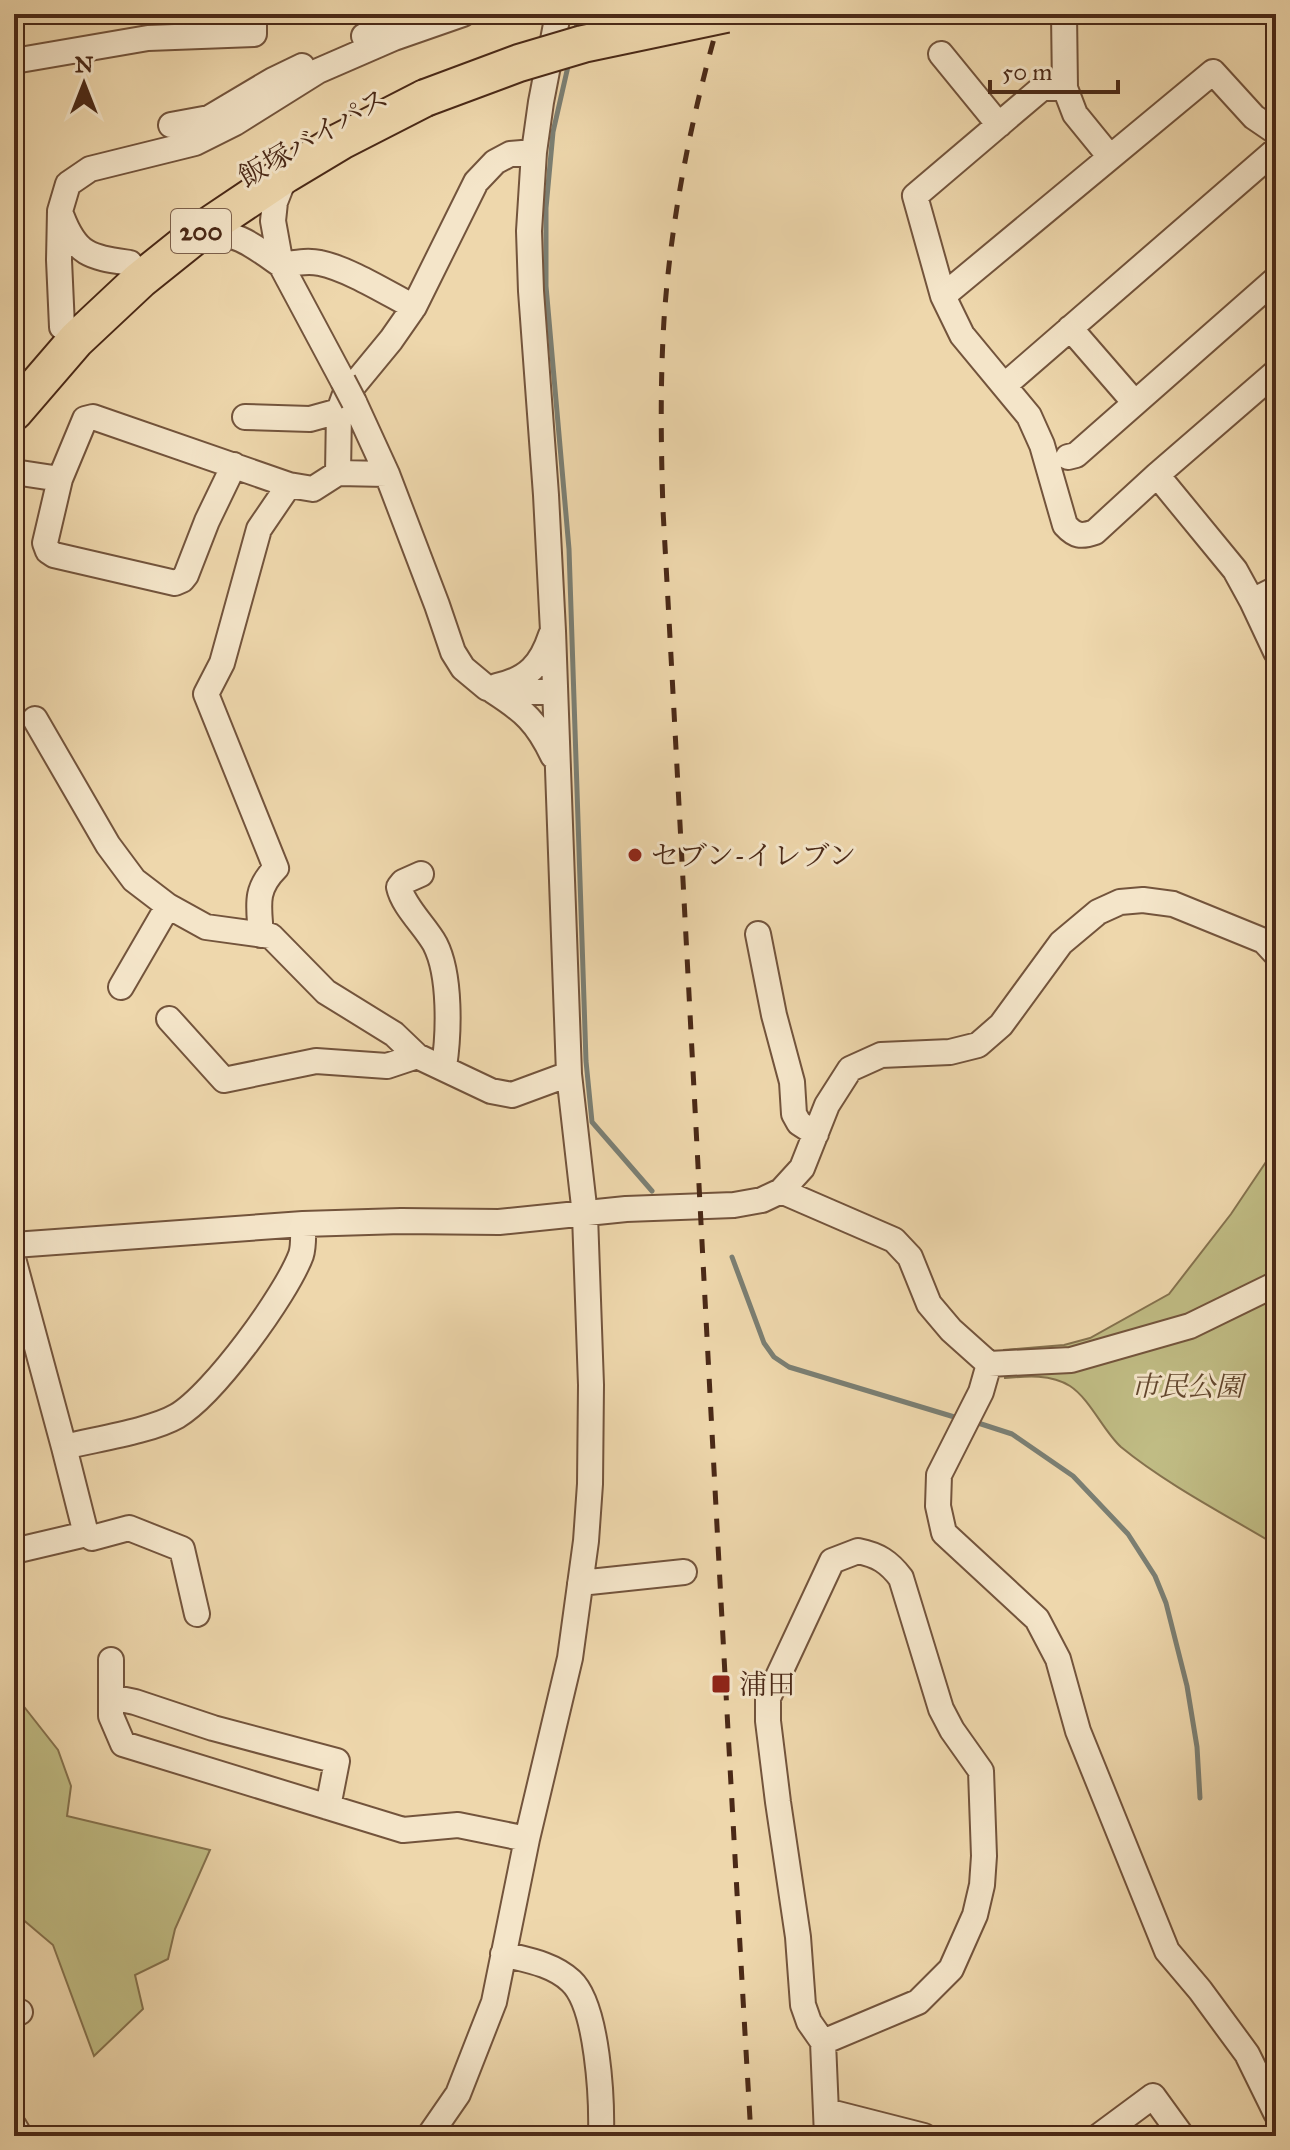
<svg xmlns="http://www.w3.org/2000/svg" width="1290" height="2150" viewBox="0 0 1290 2150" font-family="'IM FELL Great Primer','Noto Serif JP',serif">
	<rect width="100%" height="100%" fill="#eed7ac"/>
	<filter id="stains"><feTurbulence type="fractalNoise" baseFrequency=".0025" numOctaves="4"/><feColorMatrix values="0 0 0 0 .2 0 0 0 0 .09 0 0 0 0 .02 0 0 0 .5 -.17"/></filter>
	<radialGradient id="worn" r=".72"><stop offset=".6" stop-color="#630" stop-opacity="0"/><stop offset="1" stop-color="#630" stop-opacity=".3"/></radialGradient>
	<!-- green -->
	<path fill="#c0bc84" stroke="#85724e" stroke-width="2" d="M1276,1147V1545C1226,1515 1166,1484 1121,1447C1104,1432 1090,1399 1070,1386C1051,1374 1027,1376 1005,1378L1004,1350L1064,1345L1090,1338L1169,1294L1231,1214Z
		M14,1694L58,1750L71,1786L67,1816L210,1850L175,1929L168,1959L135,1975L143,2009L94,2056L53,1945L14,1912Z"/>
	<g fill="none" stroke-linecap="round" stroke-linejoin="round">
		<!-- stream -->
		<path stroke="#7b7f73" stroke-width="5" d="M575,33L579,14
			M569,62L553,132L546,208V286L569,549L586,1061L592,1122L652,1191
			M732,1257L764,1343L774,1357L789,1367L961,1419
			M975,1422L1012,1434L1073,1476L1128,1534L1155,1576L1166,1603L1187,1686L1197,1747L1200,1798"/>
		<defs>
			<path id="minor" d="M1064,14L1065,88H1042L915,196L943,296L962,335L1029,416L1042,445L1065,525C1075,536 1081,537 1095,532L1157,475L1276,372
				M364,36L410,14
				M941,54L999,125
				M14,61L148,38L254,34V14
				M1065,88L1075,114L1110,157
				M171,125L209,118L273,80L302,66
				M286,174L275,202L273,221L281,265L343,381
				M62,217C77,256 91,257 130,263
				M201,231C239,233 251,244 281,265C295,263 307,260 320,263C349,269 387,293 414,307
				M943,296L1213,72L1254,117L1276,132
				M62,327L59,260L60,211L68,184L90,169L195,143L235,123L318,71L394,38L463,14
				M1070,328L1135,403
				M1005,385L1276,150
				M354,402L387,474L437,605L453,652L463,668L487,688L505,692H555
				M245,417L310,419L339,411
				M1068,457L1076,455L1276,279
				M14,472L60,479L45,543L48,551L54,555L175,583L182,580L186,575L207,521L234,465
				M338,473L339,411L344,397L391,340L414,307L476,182L495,162L510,154L534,152
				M1157,475L1235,570L1252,601L1276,652
				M60,479L85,419L93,417L289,485L313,489L338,473L387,474
				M1252,601L1276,589
				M497,686C528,679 541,665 551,635
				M493,691C524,711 537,722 553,756
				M35,719L108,845L134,880L168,906L206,927L271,936L326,992L394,1034L417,1056
				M421,874L403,882L399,887C403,906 425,926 435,944C451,975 449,1034 444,1067
				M758,934L774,1015L792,1082L794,1114L799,1123L816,1134
				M261,935C259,906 254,890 276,868L206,694L222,663L259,529L289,485
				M121,987L168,906
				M169,1019L224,1080L316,1061L387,1066L417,1056L491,1091L512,1095L569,1074
				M781,1191L894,1240L910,1257L929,1304L951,1330L989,1364L1071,1360L1190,1326L1276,1284
				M14,1245L303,1224L401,1221L499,1222L626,1209L734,1205L762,1200L781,1191L802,1168L827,1105L850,1069L881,1055L950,1052L978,1045L1001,1025L1061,943L1098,912L1120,902L1143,900L1173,904L1264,941L1276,954
				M14,1262L64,1447
				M989,1364L981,1392L939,1475L938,1506L944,1533L1037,1619L1058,1659L1078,1731L1167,1951L1200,1990L1247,2054L1276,2113
				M86,1534L92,1538L129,1528L182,1549L197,1614
				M14,1551L86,1534L64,1447C96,1439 151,1431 177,1416C214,1394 286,1295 301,1255C304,1246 303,1234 303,1224
				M858,1551C878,1555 889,1562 901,1578L941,1709L952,1730L981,1771L984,1856L982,1885L975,1915L951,1969L918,2002L823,2042L809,2022L803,2005L798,1937L778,1802L768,1721V1698L832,1561Z
				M580,1583L684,1572
				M111,1660V1716L123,1744L403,1830L458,1825L527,1839
				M111,1697L135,1702L213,1728L337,1761L328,1807
				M503,1954C527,1960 553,1964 571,1981C598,2006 602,2100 601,2136
				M14,2015L20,2012
				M823,2042L827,2136
				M826,2111L924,2136
				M14,2126L20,2136
				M429,2136L458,2094L494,2002L527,1839L570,1658L586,1541L590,1484L591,1385L585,1215L569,1074L553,631L546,495L531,291L529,231L534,152L541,102L558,14
				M1099,2136L1153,2096L1182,2136"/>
			<path id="highway" d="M14,412L76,340L140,280L201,231L286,174L341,141L425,98"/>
		</defs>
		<!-- minor casing -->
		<use href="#minor" stroke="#73543c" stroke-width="28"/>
		<!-- highway casing -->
		<use href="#highway" stroke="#4a2917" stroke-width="40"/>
		<!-- minor -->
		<use href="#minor" stroke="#f4e5c9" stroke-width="24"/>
		<!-- highway -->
		<use href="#highway" stroke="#eed7ac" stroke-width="36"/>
		<!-- rail -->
		<path stroke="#4a2917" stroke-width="5" stroke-dasharray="14 14" stroke-linecap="butt" d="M721,14C692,113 671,217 664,320C660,384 661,447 663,510C693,1052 719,1594 751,2136"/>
		<defs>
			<path id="minor-bridge" d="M343,381L354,402"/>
			<path id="highway-bridge" d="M425,98L519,63L583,44L726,14"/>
		</defs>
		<!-- minor-bridge casing -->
		<use href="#minor-bridge" stroke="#73543c" stroke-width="28" stroke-linecap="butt"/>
		<!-- highway-bridge casing -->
		<use href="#highway-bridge" stroke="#4a2917" stroke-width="40" stroke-linecap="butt"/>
		<!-- minor-bridge -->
		<use href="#minor-bridge" stroke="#f4e5c9" stroke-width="24"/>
		<!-- highway-bridge -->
		<use href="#highway-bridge" stroke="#eed7ac" stroke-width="36"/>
	</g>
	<!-- markers -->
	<g fill="#8f2418" stroke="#f4e5c9" stroke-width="3">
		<circle cx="635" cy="855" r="8"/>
		<rect x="711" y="1674" width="20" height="20" rx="4"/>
	</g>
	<g text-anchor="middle" stroke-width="6" stroke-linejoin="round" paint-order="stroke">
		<!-- shield labels -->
		<rect fill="#f4e5c9" stroke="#7d614c" stroke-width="2" x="171" y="209" width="60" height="44" rx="6"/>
		<g font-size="26" font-weight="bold" fill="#4a2917">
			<text x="201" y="240">200</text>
		</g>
		<!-- street labels -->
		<g font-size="28" fill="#4a2917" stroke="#f4e5c9">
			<text transform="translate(313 137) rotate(-30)" y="10">飯塚バイパス</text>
		</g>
		<!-- poi labels -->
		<g font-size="28" fill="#4a2917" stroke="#f4e5c9" text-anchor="start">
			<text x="651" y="865">セブン-イレブン</text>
			<text x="739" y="1694">浦田</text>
		</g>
		<!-- park labels -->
		<g font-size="28" font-style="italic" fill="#62462d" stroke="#f4e5c9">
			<text x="1187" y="1396">市民公園</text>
		</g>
	</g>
	<!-- margin -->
	<rect width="1290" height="2150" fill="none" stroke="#eed7ac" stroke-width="48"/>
	<rect x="16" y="16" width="1258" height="2118" fill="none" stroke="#4a2917" stroke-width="4"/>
	<rect x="24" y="24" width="1242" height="2102" fill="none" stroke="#4a2917" stroke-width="2"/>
	<!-- north arrow -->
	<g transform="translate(84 84)" stroke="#f4e5c9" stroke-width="6" paint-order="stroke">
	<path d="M0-6L14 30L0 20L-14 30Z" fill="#4a2917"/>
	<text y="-12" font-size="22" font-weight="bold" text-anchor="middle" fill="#4a2917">N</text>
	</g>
	<!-- scale -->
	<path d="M990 80v12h128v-12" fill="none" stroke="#4a2917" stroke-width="4"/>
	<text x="1002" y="80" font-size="24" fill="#4a2917" stroke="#f4e5c9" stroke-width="6" paint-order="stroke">50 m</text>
	<rect width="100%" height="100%" filter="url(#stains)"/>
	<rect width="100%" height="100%" fill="url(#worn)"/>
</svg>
